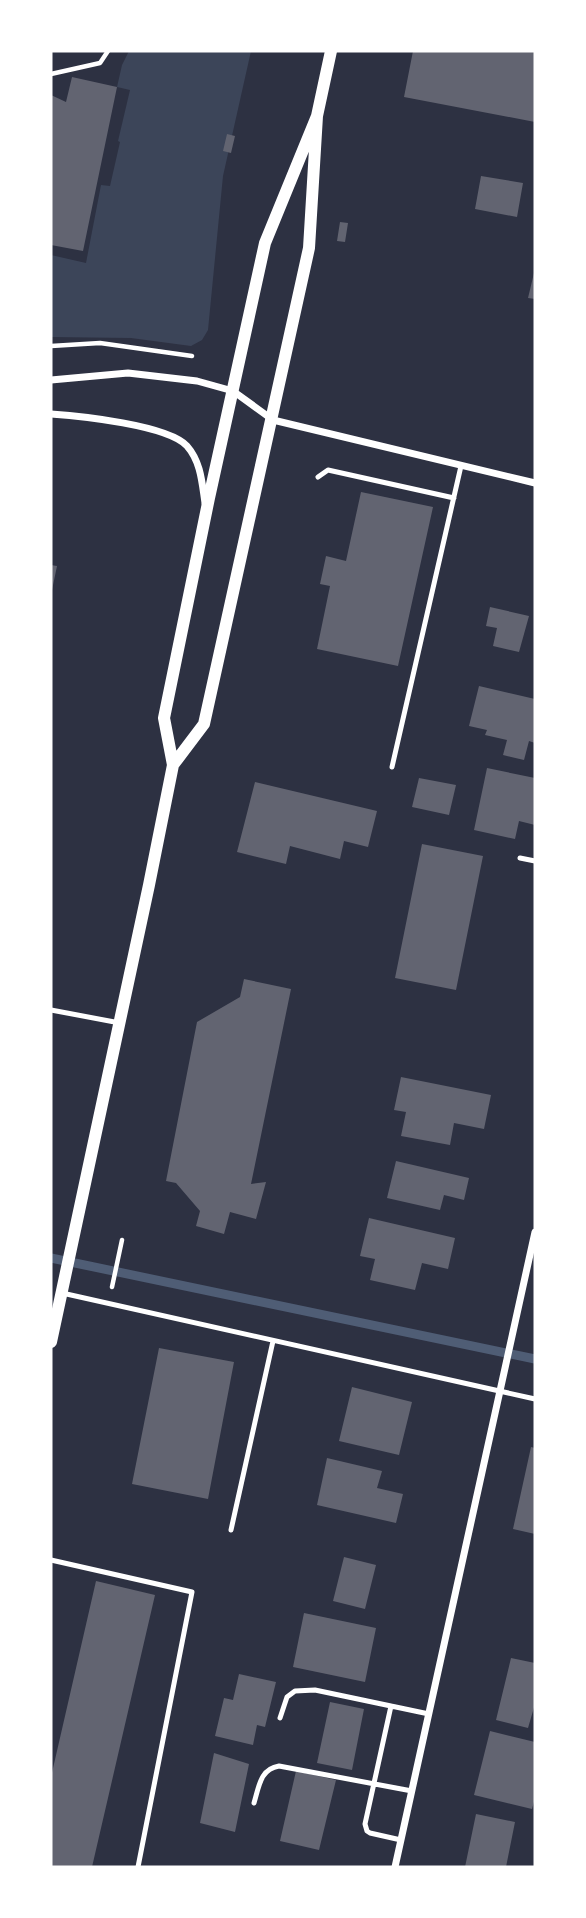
<svg xmlns="http://www.w3.org/2000/svg" width="586" height="1918" viewBox="0 0 586 1918" font-family="Signika,sans-serif">
	<rect width="100%" height="100%" fill="#2d3142"/>
	<!-- green -->
	<path fill="#3c4559" d="M129,51H251L223,176L208,330L202,340L191,346L131,338L51,337V255L86,263L101,185L110,186L120,142L118,141L130,90L117,87L122,65Z"/>
	<g fill="none" stroke-linecap="round" stroke-linejoin="round">
		<!-- stream -->
		<path stroke="#4f5d75" stroke-width="9" d="M51,1258L535,1359"/>
	</g>
	<!-- building -->
	<path fill="#626471" d="M413,51H535V122L404,97Z
		M72,77L117,87L83,251L51,245V95L66,102Z
		M227,134L235,136L231,153L223,151Z
		M481,176L523,183L517,217L475,209Z
		M340,222L348,223L345,242L337,241Z
		M534,273H535V299L528,298Z
		M361,492L433,507L398,666L317,649L330,586L320,584L326,556L346,561Z
		M51,565L57,566L52,590H51Z
		M490,607L529,616L519,652L493,646L497,628L486,626Z
		M479,686L535,699V743L529,741L524,760L503,755L507,740L485,735L487,730L469,726Z
		M487,768L535,778V825L519,821L515,839L474,830Z
		M419,778L456,785L449,815L412,807Z
		M255,782L377,811L368,847L344,841L340,859L290,846L286,864L237,852Z
		M422,844L483,856L456,990L395,978Z
		M244,979L291,989L251,1184L266,1182L256,1219L230,1212L224,1234L196,1226L200,1211L176,1183L166,1181L197,1022L240,997Z
		M401,1077L491,1095L484,1129L454,1123L450,1145L401,1136L406,1112L394,1110Z
		M396,1161L469,1178L464,1200L444,1195L440,1210L387,1198Z
		M369,1218L455,1238L448,1269L422,1263L415,1290L370,1280L375,1259L360,1256Z
		M159,1348L234,1362L208,1499L132,1484Z
		M352,1387L412,1402L399,1455L339,1441Z
		M531,1447L535,1448V1534L513,1529Z
		M327,1458L382,1471L377,1488L403,1494L396,1523L317,1505Z
		M344,1557L376,1565L365,1609L333,1601Z
		M96,1581L155,1595L92,1867H51V1777Z
		M304,1613L376,1628L365,1682L293,1667Z
		M511,1658L535,1663V1704L528,1728L496,1720Z
		M239,1674L276,1682L265,1727L257,1725L253,1745L215,1736L224,1698L233,1700Z
		M330,1702L364,1709L352,1770L317,1763Z
		M490,1731L535,1742V1798L532,1809L474,1795Z
		M214,1753L249,1764L235,1832L200,1823Z
		M296,1771L336,1780L319,1850L280,1841Z
		M476,1814L515,1822L506,1867H465Z"/>
	<g fill="none" stroke-linecap="round" stroke-linejoin="round">
		<!-- path -->
		<path stroke="#fff" stroke-width="4.5" d="M51,74L100,63L108,51
			M51,346L100,343L192,356
			M112,1287L122,1240"/>
		<!-- service -->
		<path stroke="#fff" stroke-width="5" d="M318,477L328,470L454,498
			M392,767L461,466
			M520,858L535,861
			M51,1010L120,1023
			M62,1293L535,1399
			M231,1530L273,1341
			M51,1560L192,1592L138,1867
			M391,1706L365,1824L367,1831L370,1833L401,1840
			M280,1718L287,1697L295,1691L315,1690L429,1714
			M254,1803C259,1787 260,1769 279,1766L412,1791"/>
		<!-- minor -->
		<path stroke="#fff" stroke-width="7" d="M51,380L128,373L197,381L233,391L273,420L535,483
			M51,414C80,416 168,425 187,446C201,462 202,483 205,503
			M395,1867L535,1232"/>
		<!-- tertiary -->
		<path stroke="#fff" stroke-width="12" d="M173,765L204,724L309,248L317,116L331,51
			M51,1342L149,885L173,765L164,718L209,498L265,243L317,116"/>
	</g>
	<!-- border -->
	<rect width="586" height="1918" fill="none" stroke="#ffffff" stroke-width="105"/>
</svg>
